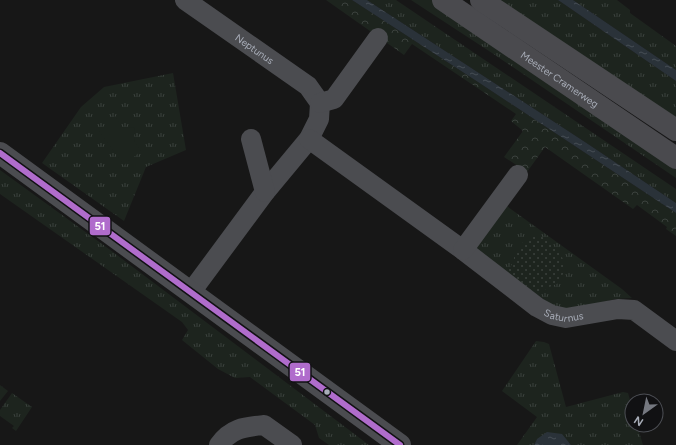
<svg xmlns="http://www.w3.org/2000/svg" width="676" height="445" viewBox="0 0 676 445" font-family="Figtree,sans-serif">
	<defs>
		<pattern id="grass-tufts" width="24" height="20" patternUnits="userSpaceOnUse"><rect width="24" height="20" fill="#1d241e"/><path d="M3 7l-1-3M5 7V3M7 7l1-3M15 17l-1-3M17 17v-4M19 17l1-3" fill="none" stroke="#3b413d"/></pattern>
		<pattern id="forest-crowns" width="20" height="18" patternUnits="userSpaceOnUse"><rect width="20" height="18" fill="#1d241e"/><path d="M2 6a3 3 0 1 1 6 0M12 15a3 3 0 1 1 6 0" fill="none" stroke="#3b413d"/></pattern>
		<pattern id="park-dots" width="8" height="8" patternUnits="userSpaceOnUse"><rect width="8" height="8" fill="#1d241e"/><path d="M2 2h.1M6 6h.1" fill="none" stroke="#3b413d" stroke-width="1.8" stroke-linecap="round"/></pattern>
		<pattern id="water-ripples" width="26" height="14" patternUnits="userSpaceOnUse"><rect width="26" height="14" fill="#2a3239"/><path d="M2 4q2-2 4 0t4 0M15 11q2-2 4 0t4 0" fill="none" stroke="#464d54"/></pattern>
	</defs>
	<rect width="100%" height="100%" fill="#171717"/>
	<!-- grass -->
	<path fill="url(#grass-tufts)" d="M367,0H396L676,189V203L588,144Z
		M411,0H432L676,164V178L492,53Z
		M493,0H558L676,81V123Z
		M573,0H617L630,10V13L676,46V70Z
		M173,73L186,150L146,167L124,221L42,163L81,107L104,87Z
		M0,170L109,249L369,445H329L319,438L315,425L250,377L235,378L218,369L182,340L188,330L182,322L0,194Z
		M504,204L622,289L632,298L615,299L566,312L547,302L475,248Z
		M536,341L544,342L549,344L566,407L623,392L628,393L632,407V425H637L643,445H571L569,442L537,439L534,445H517L537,417L502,391Z
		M0,385L8,391L0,401Z
		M12,393L32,407L16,431L12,428L14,426L0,416V410Z"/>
	<!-- forest -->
	<path fill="url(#forest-crowns)" d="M326,0H352L478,82L676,213V236L666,229L667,227L637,205L633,209L545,147L527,172L504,157L523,131L511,121L516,114L412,44L404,55Z"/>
	<!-- park -->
	<path fill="url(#park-dots)" d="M541,236C558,250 572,259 559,283L547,288L538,295L507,272L514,261V254L524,241L531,237Z"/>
	<!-- pitch -->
	<path fill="#1d241e" d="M115,116L122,127L135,128L134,141L141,151L124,165L99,131Z"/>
	<!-- water -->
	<path fill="url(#water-ripples)" d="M352,0H367L588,144L676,203V213L478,82Z
		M558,0H573L676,70V81Z
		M547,432L562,434L571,445H534L537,439Z"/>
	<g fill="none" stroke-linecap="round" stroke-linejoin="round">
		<!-- minor -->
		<g stroke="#4b4c50" stroke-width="20">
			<path id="s1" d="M185,0L308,86L320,103L319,119L309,139L265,192L191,292"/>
			<path d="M320,103L334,99L378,38"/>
			<path d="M251,139L265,192"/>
			<path id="s2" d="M309,139L463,250L537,307L552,315L566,318L618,309L634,310L676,341"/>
			<path d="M463,250L518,175"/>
			<path d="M219,445C231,428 244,427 264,425L292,445"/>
		</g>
		<!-- tertiary -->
		<path stroke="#4b4c50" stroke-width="22" d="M0,153L400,445"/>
		<!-- secondary -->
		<g stroke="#4a4a4e" stroke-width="22">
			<path id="s3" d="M443,0L676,158"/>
			<path d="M481,0L676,130"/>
		</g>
		<defs>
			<path id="bus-1" d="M0,153L400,445"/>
		</defs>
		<!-- bus-1 casing -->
		<use href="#bus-1" stroke="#111113" stroke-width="9"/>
		<!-- bus-1 -->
		<use href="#bus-1" stroke="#b06ccc" stroke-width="6"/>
	</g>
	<!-- markers -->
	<circle fill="#a8adb8" stroke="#111113" stroke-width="1.5" cx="327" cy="392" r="3.5"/>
	<g text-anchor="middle" stroke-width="3" stroke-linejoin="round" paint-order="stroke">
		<!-- street labels -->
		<g font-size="10" fill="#a8adb8" stroke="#111113">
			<text dy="4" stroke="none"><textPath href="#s1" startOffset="85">Neptunus</textPath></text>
			<text dy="4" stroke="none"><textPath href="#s3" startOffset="141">Meester Cramerweg</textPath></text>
			<text dy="4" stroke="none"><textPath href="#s2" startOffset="312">Saturnus</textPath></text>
		</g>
	</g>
	<g stroke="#111113" stroke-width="1.5">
		<rect x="89" y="216" width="22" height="20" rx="4" fill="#b06ccc"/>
		<rect x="289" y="362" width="22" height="20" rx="4" fill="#b06ccc"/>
	</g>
	<g font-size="11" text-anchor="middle" font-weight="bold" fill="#fff">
		<text x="100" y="230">51</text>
		<text x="300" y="376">51</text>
	</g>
	<!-- north arrow -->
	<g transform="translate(644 413) rotate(213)"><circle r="19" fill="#111113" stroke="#4d4f55"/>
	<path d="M0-3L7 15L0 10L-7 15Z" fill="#757880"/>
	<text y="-6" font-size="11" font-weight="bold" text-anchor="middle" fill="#a8adb8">N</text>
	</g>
</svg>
